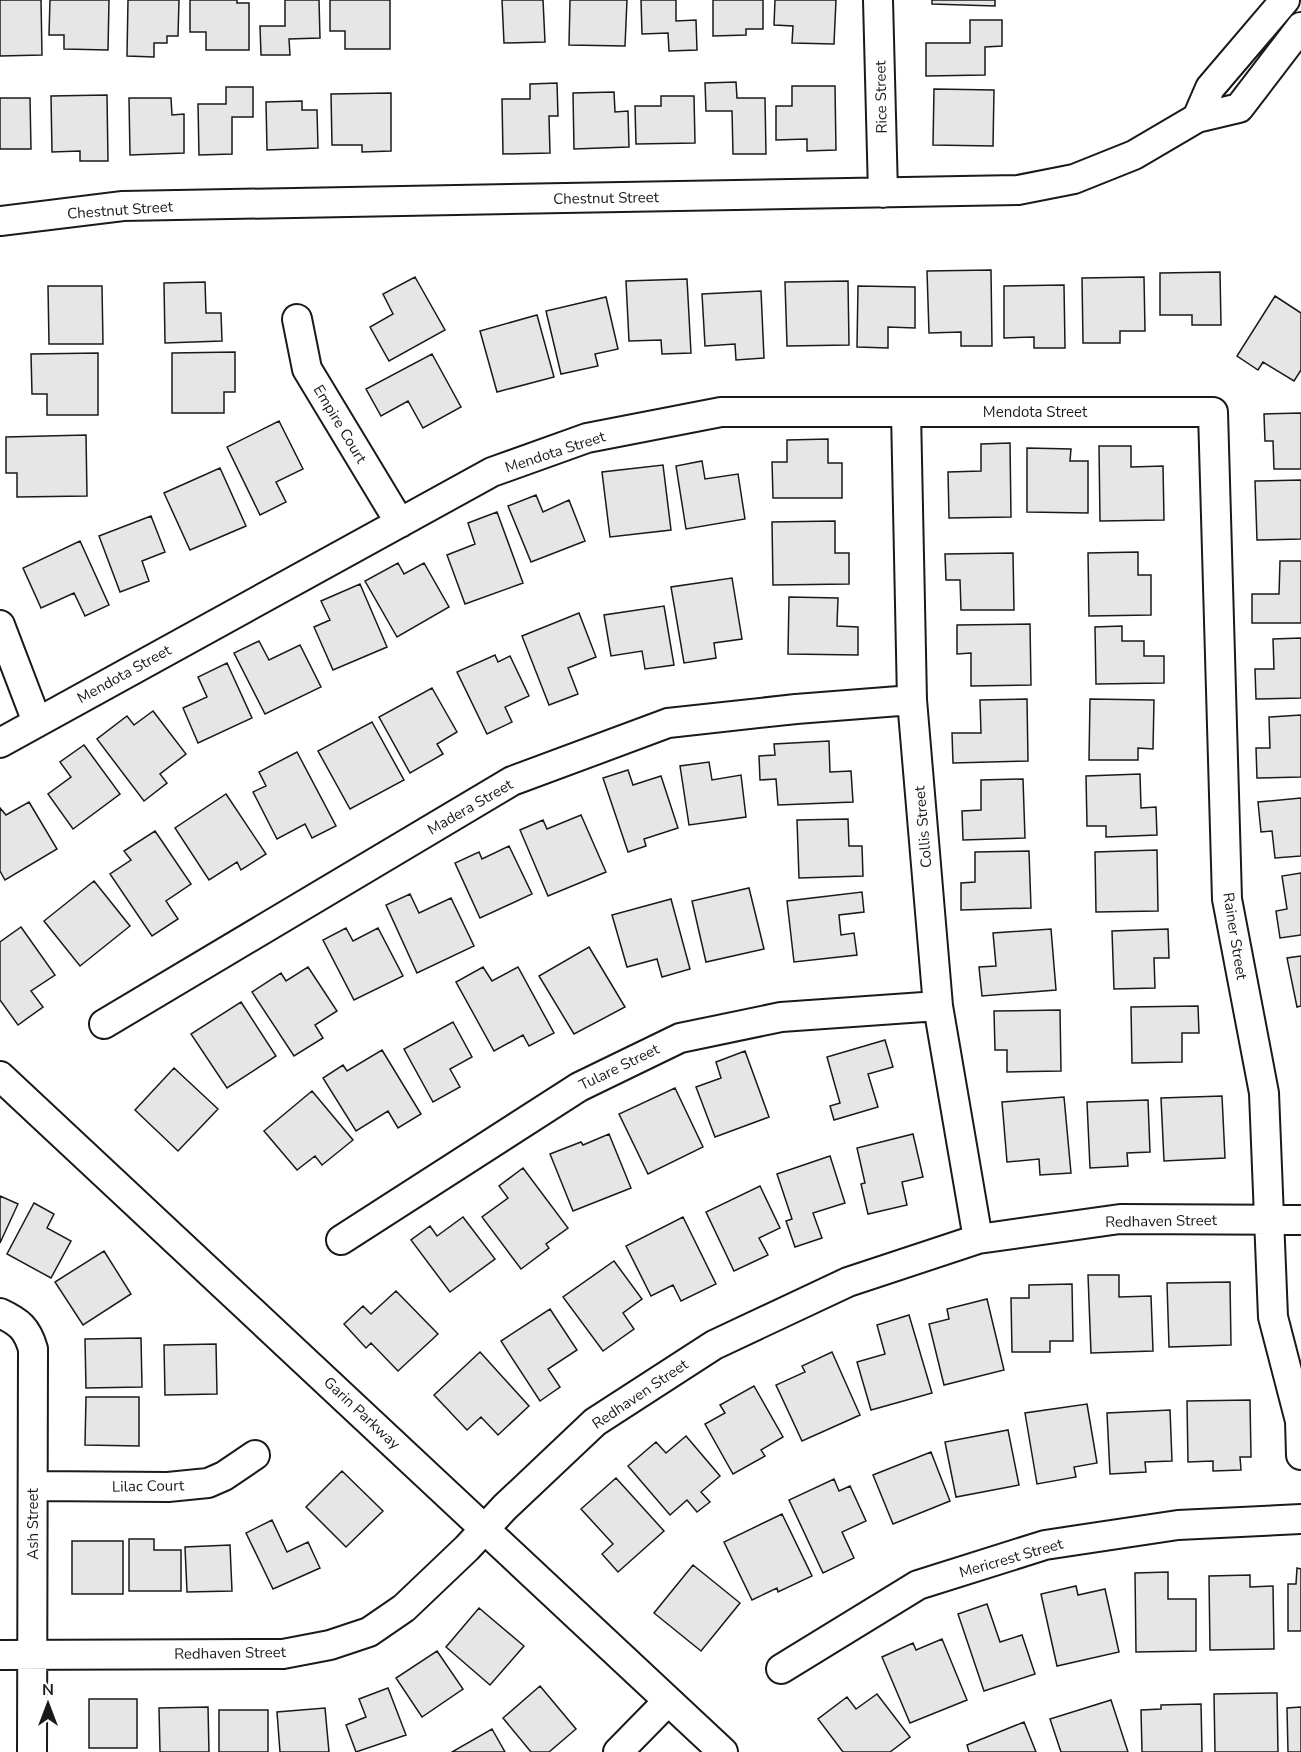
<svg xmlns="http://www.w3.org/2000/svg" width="1301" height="1752" viewBox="0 0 1301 1752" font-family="'Nunito Sans',sans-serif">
	<rect width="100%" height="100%" fill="#fff"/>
	<!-- building -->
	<path fill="#e6e6e6" stroke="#1a1a1a" stroke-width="1.5" d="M0,0H41L42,55L0,56Z
		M50,0H109L108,50L64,49V35H49Z
		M128,0H179L178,36H167V43H154V57L127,56Z
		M190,0H237V3H249V50H206V32H190Z
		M285,0H319L320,38L289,39L290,55H261L260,26H285Z
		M330,0H390V49H345V31H330Z
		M502,0H543L545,42L504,43Z
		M570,0H627L625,46L569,45Z
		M641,0H676V21L696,20L697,50L669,51L668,33L642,34Z
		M713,0H763V29H746V35L713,36Z
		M775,0H836L834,44L792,43L793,26L774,25Z
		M932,0H995V6L932,4Z
		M970,20H1002V46L985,47V75L926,76V43H970Z
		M736,82L737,98H765L766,154H733L732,111H706L705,83Z
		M557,83L558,116H549L550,153L503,154L502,99H530V84Z
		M792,86H835L836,150L807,151V139L776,140V106H792Z
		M226,87H253V117H232V154L199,155L198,104H226Z
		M934,89L994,90L993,146L933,145Z
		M614,92L615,112L628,111L629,147L574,149L573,93Z
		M391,93V151L362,152V145H332L331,94Z
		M107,95L108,161H80V151L52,152L51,96Z
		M661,96H694L695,143L636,144L635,106H661Z
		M0,98H30L31,149H0Z
		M129,98H171L172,115L184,114V153L130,155Z
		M302,101V110H317L318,148L267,150L266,102Z
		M991,270L992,346H961V332L929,333L927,271Z
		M1220,272L1221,325H1192V315H1160V273Z
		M415,277L445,330L389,361L370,327L393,314L383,294Z
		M1144,277L1145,331H1120V343H1083L1082,278Z
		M687,279L691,353L662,354L661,340L629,341L626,281Z
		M848,281L849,345L787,346L785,282Z
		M205,282L206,313H221L222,341L165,343L164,283Z
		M1064,285L1065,348H1034V337L1004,338V286Z
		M48,286H102L103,344H49Z
		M858,286L915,287V328L888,327V348L857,347Z
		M761,291L764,358L736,360L735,344L705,346L702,294Z
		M1275,296L1301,313V370L1294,381L1263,362L1258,370L1237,356Z
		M606,297L618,349L595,354L598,366L561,374L546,311Z
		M537,315L554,377L497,392L480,331Z
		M235,352V392H224V413H172V353Z
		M98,353V415H47V394H32L31,354Z
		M432,354L461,407L423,428L408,401L381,416L366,389Z
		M1301,413V469H1274L1273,441H1265L1264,414Z
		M279,421L303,469L276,482L286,502L260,515L227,447Z
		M86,435L87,496L17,497V473H6V437Z
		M828,439V463H842V498H773L772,462H787V440Z
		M1010,443L1011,517L949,518L948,472L981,471V444Z
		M1099,446H1131V467L1163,466L1164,520L1100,521Z
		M1027,448L1071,449L1070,461H1088V513L1027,512Z
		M702,461L705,479L738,474L745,519L686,529L676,466Z
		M663,465L671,530L610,537L602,472Z
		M220,468L246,526L190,550L164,493Z
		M1301,480V539L1257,540L1255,481Z
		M536,495L543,512L569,500L585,541L531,562L508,506Z
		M497,512L523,583L465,604L447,555L475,544L468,523Z
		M151,516L165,552L142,561L149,581L120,592L99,536Z
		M835,521V553H849V584L773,585L772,522Z
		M80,541L109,605L85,616L74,593L41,608L23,568Z
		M1138,552V575H1151V615L1089,616L1088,553Z
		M1013,553L1014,610H961L960,580H946L945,554Z
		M1280,561H1301V623H1252V594H1279Z
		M398,563L404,574L424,563L449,607L397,637L365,581Z
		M732,578L742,639L714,643L716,658L684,663L671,587Z
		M360,584L387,647L333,670L314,627L330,620L321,601Z
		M789,597L838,598L837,626L858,627V655L788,654Z
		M664,606L674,665L645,669L642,651L611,656L604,615Z
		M579,613L596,657L568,668L578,694L549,705L522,636Z
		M1030,624L1031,685L971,686V653L957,654V625Z
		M1122,626V641H1144V656H1164V683L1096,684L1095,627Z
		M1301,638V698L1256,699L1255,669H1274L1273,639Z
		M259,641L269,660L300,645L321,687L265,714L234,653Z
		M495,655L498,662L510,656L529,696L505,707L512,722L487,734L457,672Z
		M227,663L252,718L198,743L183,708L207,697L198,677Z
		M432,688L457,732L437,744L443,754L410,773L379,717Z
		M1027,699L1028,761L953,763L952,733H981L980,700Z
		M1090,699L1154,700L1153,749L1138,748V760H1089Z
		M153,711L186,754L160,774L167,783L144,801L97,739L127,716L134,725Z
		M1301,715V777L1257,778L1256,748H1270L1269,717Z
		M372,722L404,780L350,809L318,751Z
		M829,741L830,772L851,771L853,802L778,805L776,779L760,780L759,756L775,755L774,744Z
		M84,745L120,794L73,829L48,794L71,777L60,762Z
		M297,752L336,826L312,838L305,824L277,839L253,792L266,786L259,772Z
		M709,762L712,780L741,775L746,817L689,825L680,766Z
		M628,770L633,785L661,776L678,828L644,839L646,846L628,852L603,778Z
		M1140,774L1141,808L1156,807L1157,835L1106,837V826H1087L1086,776Z
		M1023,779L1025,838L963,840L962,811L981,810V780Z
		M226,794L266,854L241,870L237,862L209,880L175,828Z
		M1301,798V856L1275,858L1272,831L1261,832L1258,802Z
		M29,802L57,849L5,880L0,871V808L6,815Z
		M581,815L606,872L548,896L520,830L543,820L547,829Z
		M848,819L849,846H862L863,876L799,878L797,820Z
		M155,831L191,884L166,901L178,919L152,936L110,874L131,860L124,851Z
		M509,846L532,894L480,918L455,863L479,852L482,859Z
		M1157,850L1158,911L1096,912L1095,852Z
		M1029,851L1031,908L961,910V883L975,882V852Z
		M1301,873V935L1280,938L1276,911L1287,909L1282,876Z
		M94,881L130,926L80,966L44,921Z
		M749,888L764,949L706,962L692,901Z
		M862,892L864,912L839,915L841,935L854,933L857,955L794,962L787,901Z
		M410,894L419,913L451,898L474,946L417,973L386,905Z
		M671,899L690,969L662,977L657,959L627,967L612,915Z
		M21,927L55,975L31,991L43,1007L18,1025L0,1000V942Z
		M346,928L353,941L378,928L403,976L354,1000L323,940Z
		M1051,929L1056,990L982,996L979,967L996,966L993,933Z
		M1168,929L1169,958H1154L1155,988L1114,989L1112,931Z
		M589,947L625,1007L574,1034L539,976Z
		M1301,956V1006L1297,1007L1287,958Z
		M308,967L337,1011L315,1025L323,1038L294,1056L252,992L281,973L286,981Z
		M483,967L492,981L518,967L554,1033L529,1046L523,1035L494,1051L456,982Z
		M241,1002L276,1056L227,1088L191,1034Z
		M1198,1006L1199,1033H1182V1062L1132,1063L1131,1007Z
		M1060,1010L1061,1071L1007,1072V1050H995L994,1011Z
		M453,1022L472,1057L450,1069L460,1087L433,1102L404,1049Z
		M885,1040L893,1067L868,1074L878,1107L834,1120L830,1106L840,1103L827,1057Z
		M382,1050L421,1114L398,1128L388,1111L356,1131L323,1078L343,1065L347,1071Z
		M745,1051L769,1117L715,1137L696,1087L721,1078L716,1062Z
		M174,1068L218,1109L178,1151L135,1110Z
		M675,1088L703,1147L648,1174L619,1114Z
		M312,1091L353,1140L322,1165L315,1156L297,1170L264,1131Z
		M1222,1096L1225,1158L1164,1161L1161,1098Z
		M1064,1097L1071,1173L1040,1175L1039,1159L1007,1162L1002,1102Z
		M1148,1100L1150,1152L1127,1153L1128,1166L1090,1168L1087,1102Z
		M609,1134L631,1188L573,1211L550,1154L581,1142L583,1145Z
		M913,1134L923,1177L902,1182L907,1205L868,1214L861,1184L865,1183L857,1148Z
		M830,1156L845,1203L813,1213L822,1238L795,1247L786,1221L792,1219L777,1174Z
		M523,1168L568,1228L546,1244L549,1248L521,1269L482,1217L508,1198L499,1186Z
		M760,1186L780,1228L759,1238L768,1255L734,1271L706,1212Z
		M0,1196L18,1204L0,1243Z
		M34,1203L54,1214L47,1228L71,1241L51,1278L7,1254Z
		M463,1217L495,1259L450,1292L411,1240L430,1226L437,1236Z
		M683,1217L716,1284L681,1301L673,1285L651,1296L626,1246Z
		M104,1251L131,1294L83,1325L55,1282Z
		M614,1261L642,1299L623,1313L634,1329L603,1351L563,1297Z
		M1088,1275H1119V1297L1151,1296L1153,1351L1091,1353Z
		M1230,1282L1231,1345L1169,1347L1167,1283Z
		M1072,1284L1073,1341H1050V1352H1012L1011,1298H1029V1285Z
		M396,1291L438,1334L398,1371L371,1343L366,1348L344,1324L363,1306L371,1314Z
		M987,1299L1004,1370L944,1385L929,1324L949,1319L947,1309Z
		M550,1309L577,1350L548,1369L560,1387L540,1401L501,1341Z
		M909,1315L932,1393L871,1410L857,1362L885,1354L877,1325Z
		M141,1338L142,1387L86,1388L85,1339Z
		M216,1344L217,1394L165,1395L164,1345Z
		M480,1352L529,1406L498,1435L481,1417L467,1430L434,1395Z
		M832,1352L860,1415L802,1441L776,1385L805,1372L802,1366Z
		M754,1386L783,1437L761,1450L765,1456L733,1474L705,1424L725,1413L720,1405Z
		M86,1397H139V1446L85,1445Z
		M1250,1400L1251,1457H1240L1241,1470L1213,1471V1461L1188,1462L1187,1401Z
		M1087,1404L1097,1463L1074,1467L1076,1477L1037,1484L1025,1413Z
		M1170,1410L1172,1461L1145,1462L1146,1472L1110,1474L1107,1413Z
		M1008,1430L1019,1485L956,1497L945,1442Z
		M686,1436L720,1476L701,1492L710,1502L697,1512L687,1500L670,1515L628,1466L656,1442L666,1453Z
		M931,1452L950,1501L893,1524L873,1475Z
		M342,1471L383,1511L346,1547L306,1507Z
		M616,1478L664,1531L618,1572L602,1554L613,1544L581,1509Z
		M834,1479L839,1491L850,1486L866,1521L842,1532L854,1558L823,1573L789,1500Z
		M782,1514L812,1576L778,1592L777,1588L752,1600L724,1542Z
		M272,1520L287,1552L308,1542L320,1568L273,1589L246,1533Z
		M129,1539H154V1550H181V1591H129Z
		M72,1541H123V1594H72Z
		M230,1545L232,1591L187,1592L185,1547Z
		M693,1565L740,1603L701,1651L654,1613Z
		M1297,1568L1301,1569V1631H1288V1584H1296Z
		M1168,1572V1599H1196V1651L1136,1652L1135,1573Z
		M1250,1575V1587L1273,1586L1274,1649L1210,1650L1209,1576Z
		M1076,1586L1078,1595L1105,1589L1119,1652L1057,1666L1041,1594Z
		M987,1604L1000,1642L1022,1635L1035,1674L984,1691L958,1614Z
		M479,1608L524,1646L490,1685L446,1647Z
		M942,1639L967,1700L910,1723L882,1657L913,1643L916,1650Z
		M437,1651L463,1689L422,1717L396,1678Z
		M540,1686L576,1729L549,1752H531L503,1718Z
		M388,1688L406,1735L356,1752L346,1725L366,1717L359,1699Z
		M1277,1693L1278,1752H1215L1214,1694Z
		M877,1694L910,1737L890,1752H843L818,1719L847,1697L856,1709Z
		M89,1699H137V1748H89Z
		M1111,1700L1128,1752H1061L1050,1719Z
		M1201,1704L1202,1752H1142L1141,1710L1161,1709V1705Z
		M208,1707L209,1752H160L159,1708Z
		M1301,1707V1752H1288L1287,1708Z
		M325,1708L329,1752H280L277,1712Z
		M219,1710H268V1752H219Z
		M1024,1722L1036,1752H969L967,1745Z
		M492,1729L505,1752H452Z"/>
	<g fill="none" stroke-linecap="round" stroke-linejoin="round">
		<defs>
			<path id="minor" d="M878,0L883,193
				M1197,118L1210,88L1285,0
				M0,221L123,206L1018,190L1074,179L1134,155L1197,118L1239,108L1301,27
				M297,319L307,369L400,523
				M906,412L912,700L938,1006L978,1239
				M0,625L37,722
				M0,743L492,472L587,438L721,412H1213L1227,899L1264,1093L1273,1317L1300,1421L1301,1455
				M104,1024L512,781L668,723L796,709L912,700
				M0,1076L723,1752
				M341,1240L579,1087L680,1038L781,1017L938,1006
				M0,1313C19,1322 27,1328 33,1349L32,1752
				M33,1486L168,1487L208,1483L224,1476L255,1455
				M0,1655L283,1654L330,1645L369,1632L404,1608L467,1548L505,1507L595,1422L714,1345L848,1282L978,1239L1120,1219L1301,1220
				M781,1669L918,1585L1045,1545L1178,1525L1301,1519
				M618,1752L668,1701"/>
		</defs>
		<!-- minor casing -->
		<use href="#minor" stroke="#1a1a1a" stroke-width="32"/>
		<!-- minor -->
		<use href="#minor" stroke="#fff" stroke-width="28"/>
	</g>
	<g text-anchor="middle" stroke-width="4.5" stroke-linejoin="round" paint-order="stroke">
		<!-- street labels -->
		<g font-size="15" fill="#1a1a1a" stroke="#fff">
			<text transform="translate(881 97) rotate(-91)" y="5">Rice Street</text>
			<text transform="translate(606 198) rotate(-1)" y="5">Chestnut Street</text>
			<text transform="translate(120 210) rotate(-4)" y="5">Chestnut Street</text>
			<text x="1035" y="417">Mendota Street</text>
			<text transform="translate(340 424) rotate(59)" y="5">Empire Court</text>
			<text transform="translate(555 452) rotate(-18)" y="5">Mendota Street</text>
			<text transform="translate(124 674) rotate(-29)" y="5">Mendota Street</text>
			<text transform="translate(470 807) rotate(-30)" y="5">Madera Street</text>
			<text transform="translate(923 827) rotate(-95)" y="5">Collis Street</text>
			<text transform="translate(1235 936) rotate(81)" y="5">Rainer Street</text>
			<text transform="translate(619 1067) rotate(-26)" y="5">Tulare Street</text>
			<text transform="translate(1161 1221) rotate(-1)" y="5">Redhaven Street</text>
			<text transform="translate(640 1394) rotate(-34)" y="5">Redhaven Street</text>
			<text transform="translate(362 1413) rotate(43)" y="5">Garin Parkway</text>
			<text transform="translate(148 1486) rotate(-1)" y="5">Lilac Court</text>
			<text transform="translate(33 1524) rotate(-90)" y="5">Ash Street</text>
			<text transform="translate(1011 1558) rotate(-16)" y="5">Mericrest Street</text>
			<text transform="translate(230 1653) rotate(-1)" y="5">Redhaven Street</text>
		</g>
	</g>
	<!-- north arrow -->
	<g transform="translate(48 1704)" stroke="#ffffff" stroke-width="4.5" paint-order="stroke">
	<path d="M0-4.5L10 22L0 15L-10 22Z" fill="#1a1a1a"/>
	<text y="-9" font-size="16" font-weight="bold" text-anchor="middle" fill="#1a1a1a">N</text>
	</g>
</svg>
